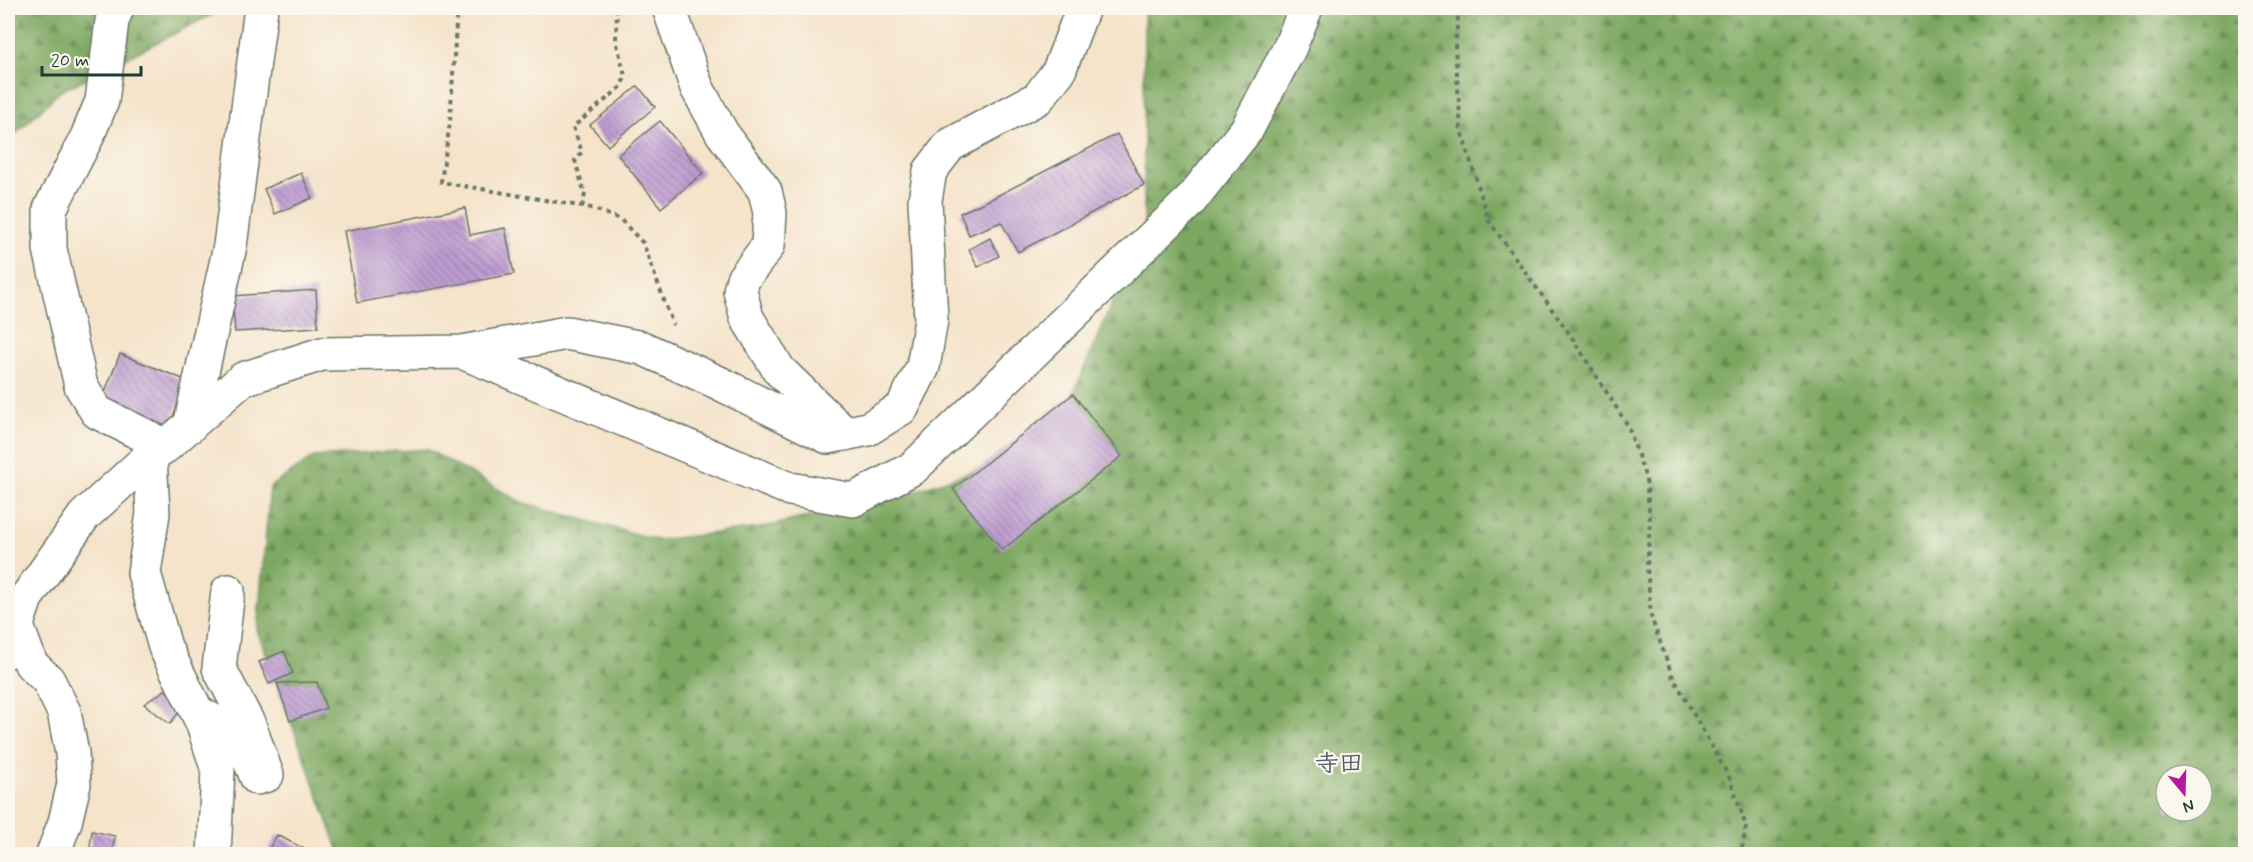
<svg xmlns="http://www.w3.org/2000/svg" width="2253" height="862" viewBox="0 0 2253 862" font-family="Mynerve,'Klee One',sans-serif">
	<defs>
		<pattern id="forest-firs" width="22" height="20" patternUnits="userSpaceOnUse" patternTransform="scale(1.5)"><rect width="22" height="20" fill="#7ba760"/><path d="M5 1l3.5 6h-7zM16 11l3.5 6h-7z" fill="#648950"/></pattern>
		<pattern id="building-back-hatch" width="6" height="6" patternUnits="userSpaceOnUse" patternTransform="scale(1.5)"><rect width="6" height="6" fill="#be9cd2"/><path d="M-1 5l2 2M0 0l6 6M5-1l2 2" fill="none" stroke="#9a80ab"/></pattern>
	</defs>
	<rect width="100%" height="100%" fill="#fbf7ec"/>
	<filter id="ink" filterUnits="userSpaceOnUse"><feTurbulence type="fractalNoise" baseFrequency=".0167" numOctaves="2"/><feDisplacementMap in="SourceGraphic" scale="12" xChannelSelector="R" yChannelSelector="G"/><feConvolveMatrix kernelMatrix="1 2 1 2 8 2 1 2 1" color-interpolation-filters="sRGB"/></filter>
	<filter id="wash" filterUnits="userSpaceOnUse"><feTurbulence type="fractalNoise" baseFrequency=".008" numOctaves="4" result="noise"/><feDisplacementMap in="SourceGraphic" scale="24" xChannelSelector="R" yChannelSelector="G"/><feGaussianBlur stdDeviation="1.35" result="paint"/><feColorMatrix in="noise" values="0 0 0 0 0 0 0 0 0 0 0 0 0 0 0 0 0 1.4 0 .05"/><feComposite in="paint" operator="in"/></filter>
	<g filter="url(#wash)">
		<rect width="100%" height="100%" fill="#f5e3ca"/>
		<!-- forest -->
		<path fill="url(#forest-firs)" stroke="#4d724a" stroke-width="1.5" fill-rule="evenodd" d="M8,8H225L59,92L8,141Z
			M1144,8H2245V854H340L257,630L270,487L314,457L427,449L521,502L657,540L760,528L902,495L1005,460L1073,394L1144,228ZM2166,775H2202V811H2166Z"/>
		<g id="blocks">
			<!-- building -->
			<path fill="url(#building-back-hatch)" d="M638,86L655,107L608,146L590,125Z
				M660,121L703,173L661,208L618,155Z
				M1117,134L1144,185L1018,252L1001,222L969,235L960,213L991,199Z
				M301,173L312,198L275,214L264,189Z
				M465,208L470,235L505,228L514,274L357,303L344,231Z
				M990,238L999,256L978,267L969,249Z
				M316,290L318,327L235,332L232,296Z
				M120,354L188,381L167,431L100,404Z
				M1073,394L1122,456L1002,550L953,489Z
				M284,651L293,673L269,684L259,662Z
				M317,682L326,708L290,721L277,683Z
				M165,690L185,704L170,724L144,704Z
				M92,831L115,836L112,854H89Z
				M277,835L314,854H266Z"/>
		</g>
	</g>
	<g filter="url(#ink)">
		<use href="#blocks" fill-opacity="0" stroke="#6a7768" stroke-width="1.5"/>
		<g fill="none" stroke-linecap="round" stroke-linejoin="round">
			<defs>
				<path id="minor" d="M117,8L112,21L102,101L87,137L50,209V249L81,386L97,412L166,446
					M669,8L697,88L722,133L765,191L770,213L768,246L743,279L740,291L747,318L779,370L845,434
					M462,352L567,333L642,348L717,382L828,437L868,429L902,408L923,367L931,320L925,200L930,171L950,145L1038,98L1059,71L1083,8
					M190,426L230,246L261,8
					M150,456L153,513L144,573L165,647L202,722L218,770L214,854
					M17,626L31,664L48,680L64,712L72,753L74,784L65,822L53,854
					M8,651L26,598L84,516L150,456L166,446L243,379L322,354L462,352L790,489L853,500L913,468L1190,201L1247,129L1290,47L1306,8
					M197,712L239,735L257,778L267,775L249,725L219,668L228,591"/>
			</defs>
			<!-- minor casing -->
			<use href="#minor" stroke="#6a7768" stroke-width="36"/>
			<!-- path -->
			<path stroke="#6a7768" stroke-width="4" stroke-dasharray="4.5 4.5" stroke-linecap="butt" d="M457,8L450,123L441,182L591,208L620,219L643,243L673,325
				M1459,8L1455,47L1461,130L1489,221L1571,336L1628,426L1646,479L1650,520L1647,566L1651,617L1672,675L1730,779L1746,826L1741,854
				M582,207L585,194L575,160L582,152L573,127L621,87L625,76L616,40L617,8"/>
			<!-- minor -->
			<use href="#minor" stroke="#fff" stroke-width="33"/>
		</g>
	</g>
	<g text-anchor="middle" stroke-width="4.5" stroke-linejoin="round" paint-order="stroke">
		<!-- quarter labels -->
		<g font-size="24" font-weight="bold" fill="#575e6b" stroke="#fbf7ec">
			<text x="1339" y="771">寺田</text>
		</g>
	</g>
	<!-- margin -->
	<rect width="2253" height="862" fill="none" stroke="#fbf7ec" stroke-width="30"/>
	<!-- north arrow -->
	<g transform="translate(2184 793) rotate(161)"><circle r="28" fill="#fbf7ec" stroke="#a3ada2" stroke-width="1.5"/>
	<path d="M0-4.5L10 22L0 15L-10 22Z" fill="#b5179e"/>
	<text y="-9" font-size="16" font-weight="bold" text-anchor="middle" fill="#1f3d34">N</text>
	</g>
	<!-- scale -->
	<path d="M42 66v9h99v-9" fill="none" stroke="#1f3d34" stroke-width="3"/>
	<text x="51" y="66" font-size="18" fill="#1f3d34" stroke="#fbf7ec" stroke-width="4.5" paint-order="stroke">20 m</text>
</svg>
